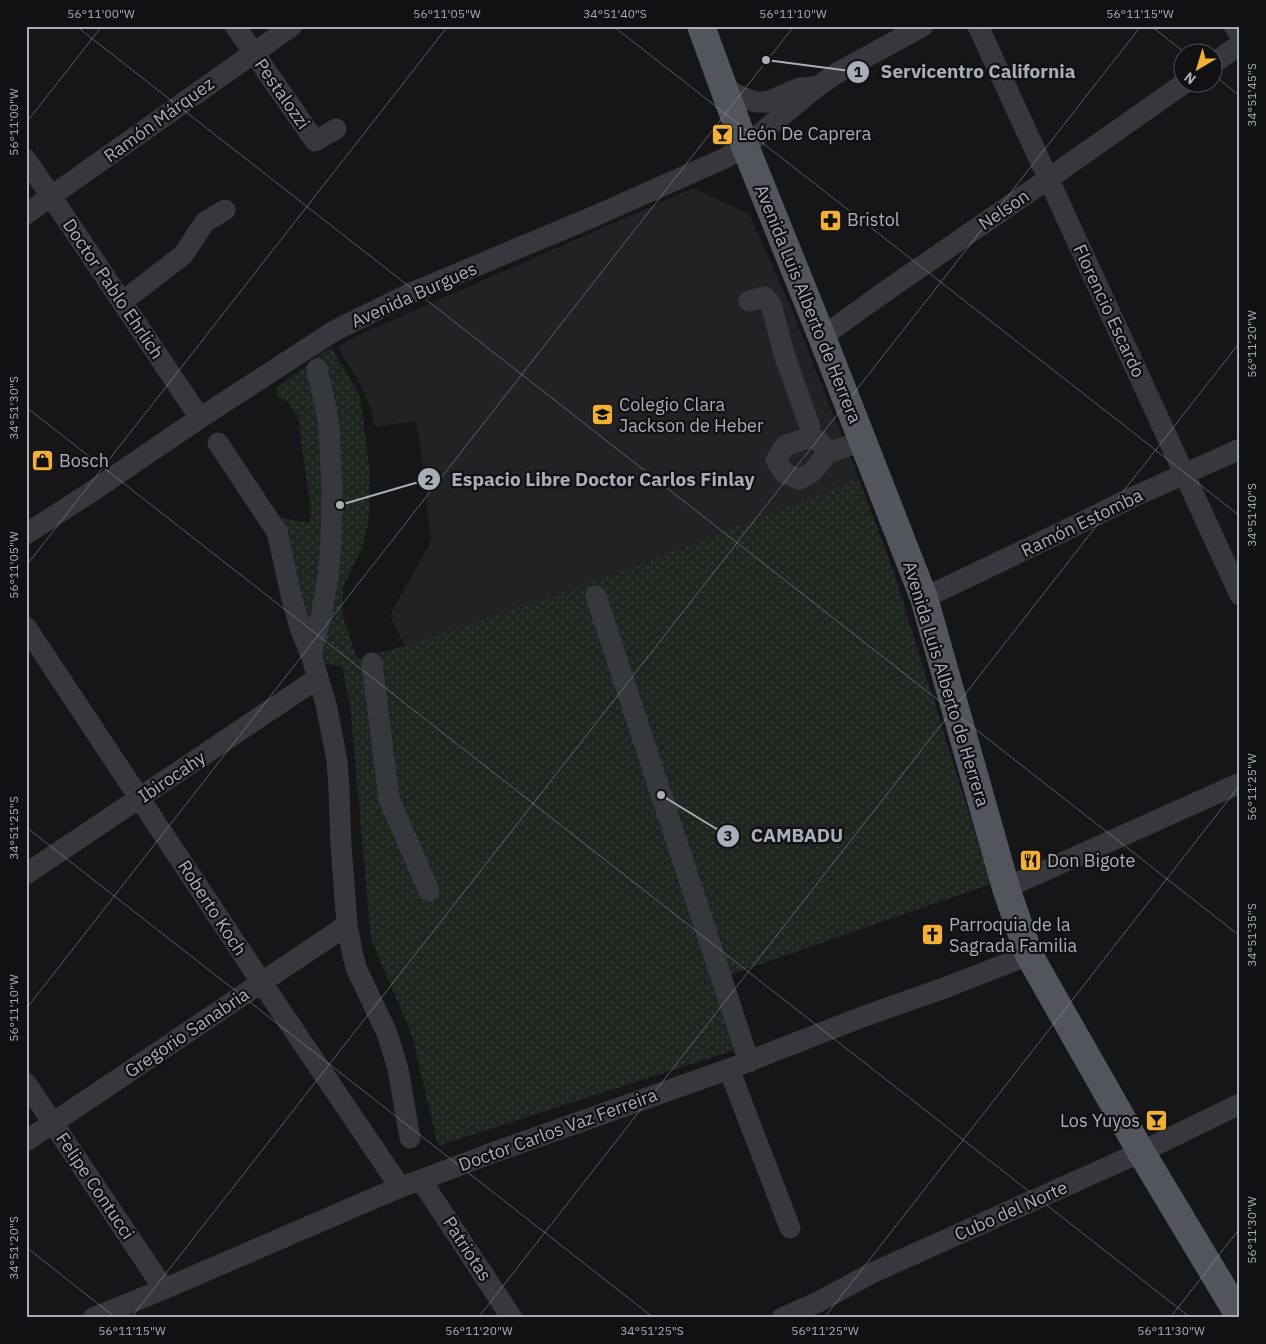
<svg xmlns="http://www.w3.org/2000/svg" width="1266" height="1344" viewBox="0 0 1266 1344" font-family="'IBM Plex Sans',sans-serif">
	<defs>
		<pattern id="park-dots" width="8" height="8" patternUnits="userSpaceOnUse" patternTransform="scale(1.25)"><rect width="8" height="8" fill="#1e261f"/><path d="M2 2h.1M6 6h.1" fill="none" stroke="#3c433d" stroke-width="1.8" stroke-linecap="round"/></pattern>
	</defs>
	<rect width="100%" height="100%" fill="#161618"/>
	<!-- built -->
	<path fill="#222225" d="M694,188L749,214L786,296L859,479L593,582L404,646L390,615L431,541L424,473L416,421L375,427L371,409L357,378L337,347L365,332Z"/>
	<!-- park -->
	<path fill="url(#park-dots)" d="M331,347L360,396L369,465L370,498L368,525L362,548L343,587L342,612L357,659L404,646L593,582L859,479L893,570L991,884L729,975L750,1045L438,1146L412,1035L371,939L350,705L342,667L321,663L278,517L309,523L311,512L298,417L287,401L277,396V388Z"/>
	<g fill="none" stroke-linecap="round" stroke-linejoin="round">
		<!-- minor -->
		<path stroke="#37383d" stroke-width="21" d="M235,26L315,141L336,129
			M978,26L1240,595
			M1234,26L1240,35
			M1214,63L1240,44
			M725,89L744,98L756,102H767L800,88L812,87
			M26,159L200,418
			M26,214L292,26
			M749,301L765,297L771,304L784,354L810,427V437
			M122,302L183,255L205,222L225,210
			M822,337L883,293L1048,179L1186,82
			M317,369L325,404L329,426L332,491L331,538L329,570L322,612L311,655L326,704L337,761L339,789L341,845L347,925L353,956L357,970L387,1033L398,1069L410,1138
			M218,443L277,532L292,599L301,631L311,655
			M828,453L819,441L810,437L785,446L776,460L784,473L799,479L811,473L828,453L848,446L863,442
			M26,534L91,492L200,418L334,331L409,294L595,216L725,158L745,146L817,87L837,73L923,26
			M596,596L749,1062
			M924,598L1064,531L1131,498L1240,449
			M26,627L262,983L400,1187
			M372,663L389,799L429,891
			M26,874L318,678
			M1006,888L1240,783
			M729,1069L790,1228
			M26,1083L164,1289
			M26,1141L347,925
			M421,1180L512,1318
			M93,1318L164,1289L400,1187L421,1180L489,1154L729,1069L862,1017L947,987L1029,955
			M782,1318L818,1302L872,1273L1141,1152L1240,1104"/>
		<!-- major -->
		<path stroke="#53555c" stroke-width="28" d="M701,26L745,146L822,337L924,598L1006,888L1029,955L1141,1152L1240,1317"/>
	</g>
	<!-- ticks -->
	<path fill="none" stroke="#a8adb8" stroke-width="1" stroke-opacity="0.45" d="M76,26L1240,936M613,26L1240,516M1151,26L1184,52M1214,75L1240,96M26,123L102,26M26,407L1191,1318M26,566L448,26M26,827L654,1318M26,1009L794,26M26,1247L116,1318M131,1318L1141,26M478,1318L1240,342M824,1318L1240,785M1170,1318L1240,1228"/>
	<!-- icons -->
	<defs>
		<symbol id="bar-square" viewBox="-11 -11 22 22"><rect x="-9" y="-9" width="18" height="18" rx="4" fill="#f2b134" stroke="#111113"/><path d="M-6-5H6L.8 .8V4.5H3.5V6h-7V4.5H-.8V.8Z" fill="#111"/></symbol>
		<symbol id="pharmacy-square" viewBox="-11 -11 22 22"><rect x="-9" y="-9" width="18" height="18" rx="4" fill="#f2b134" stroke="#111113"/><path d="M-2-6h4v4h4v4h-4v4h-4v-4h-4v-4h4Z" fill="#111"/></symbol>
		<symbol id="school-square" viewBox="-11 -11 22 22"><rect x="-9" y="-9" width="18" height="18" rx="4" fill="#f2b134" stroke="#111113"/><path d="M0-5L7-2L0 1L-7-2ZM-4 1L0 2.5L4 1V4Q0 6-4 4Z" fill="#111"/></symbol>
		<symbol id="shop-square" viewBox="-11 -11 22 22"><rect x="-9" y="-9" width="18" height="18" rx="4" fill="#f2b134" stroke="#111113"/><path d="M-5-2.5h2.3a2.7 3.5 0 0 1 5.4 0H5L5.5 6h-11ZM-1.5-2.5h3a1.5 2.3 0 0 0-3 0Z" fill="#111"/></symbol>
		<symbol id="restaurant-square" viewBox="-11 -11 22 22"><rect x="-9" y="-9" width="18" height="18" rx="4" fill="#f2b134" stroke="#111113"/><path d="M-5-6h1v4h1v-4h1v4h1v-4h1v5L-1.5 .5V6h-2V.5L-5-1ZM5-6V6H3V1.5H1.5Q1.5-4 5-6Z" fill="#111"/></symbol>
		<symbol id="church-square" viewBox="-11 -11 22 22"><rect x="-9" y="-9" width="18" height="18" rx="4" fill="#f2b134" stroke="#111113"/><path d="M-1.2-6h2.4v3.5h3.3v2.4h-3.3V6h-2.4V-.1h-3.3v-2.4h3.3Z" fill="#111"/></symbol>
	</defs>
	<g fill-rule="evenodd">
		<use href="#bar-square" x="710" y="122" width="25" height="25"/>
		<use href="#pharmacy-square" x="818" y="208" width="25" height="25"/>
		<use href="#school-square" x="590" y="402" width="25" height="25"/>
		<use href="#shop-square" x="30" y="448" width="25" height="25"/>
		<use href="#restaurant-square" x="1018" y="848" width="25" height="25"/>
		<use href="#church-square" x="920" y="922" width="25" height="25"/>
		<use href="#bar-square" x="1144" y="1108" width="25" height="25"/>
	</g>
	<g text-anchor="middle" stroke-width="4.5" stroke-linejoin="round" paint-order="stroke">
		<!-- street labels -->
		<g font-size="18" fill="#a8adb8" stroke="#111113">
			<text transform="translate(282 94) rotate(55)" y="6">Pestalozzi</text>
			<text transform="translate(159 120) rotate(-36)" y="6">Ramón Márquez</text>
			<text transform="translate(1004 210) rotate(-34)" y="6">Nelson</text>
			<text transform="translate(113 289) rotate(56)" y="6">Doctor Pablo Ehrlich</text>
			<text transform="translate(414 295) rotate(-24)" y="6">Avenida Burgues</text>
			<text transform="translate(808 304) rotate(68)" y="6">Avenida Luis Alberto de Herrera</text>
			<text transform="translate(1109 311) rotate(65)" y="6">Florencio Escardo</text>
			<text transform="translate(1082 523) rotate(-26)" y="6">Ramón Estomba</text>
			<text transform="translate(946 684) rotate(73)" y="6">Avenida Luis Alberto de Herrera</text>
			<text transform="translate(172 777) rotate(-34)" y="6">Ibirocahy</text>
			<text transform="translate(212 908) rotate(57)" y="6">Roberto Koch</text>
			<text transform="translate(187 1033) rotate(-34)" y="6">Gregorio Sanabria</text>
			<text transform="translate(558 1130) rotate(-20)" y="6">Doctor Carlos Vaz Ferreira</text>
			<text transform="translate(95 1186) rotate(56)" y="6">Felipe Contucci</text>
			<text transform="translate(1011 1211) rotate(-24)" y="6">Cubo del Norte</text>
			<text transform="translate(467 1249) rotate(57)" y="6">Patriotas</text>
		</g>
		<!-- poi labels -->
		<g font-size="18" fill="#a8adb8" stroke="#111113" text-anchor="start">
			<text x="738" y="140">León De Caprera</text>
			<text x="847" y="226">Bristol</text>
			<text x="619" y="411">Colegio Clara<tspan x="619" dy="21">Jackson de Heber</tspan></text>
			<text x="59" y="467">Bosch</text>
			<text x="1047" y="867">Don Bigote</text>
			<text x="949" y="931">Parroquia de la<tspan x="949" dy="21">Sagrada Familia</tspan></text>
			<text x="1140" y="1127" text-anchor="end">Los Yuyos</text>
		</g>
	</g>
	<!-- callouts -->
	<path fill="none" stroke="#a8adb8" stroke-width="2" d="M766 60L858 72M340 505L429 479M661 795L728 836"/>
	<g fill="#a8adb8" stroke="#111113" stroke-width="2">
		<circle cx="766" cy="60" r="5"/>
		<circle cx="340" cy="505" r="5"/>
		<circle cx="661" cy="795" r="5"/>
		<circle cx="858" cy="72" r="12"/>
		<circle cx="429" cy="479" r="12"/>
		<circle cx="728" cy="836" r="12"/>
	</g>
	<g font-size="15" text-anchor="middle" font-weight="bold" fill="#111">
		<text x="858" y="77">1</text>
		<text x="429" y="485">2</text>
		<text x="728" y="841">3</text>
	</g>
	<g font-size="19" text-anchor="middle" font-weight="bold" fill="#a8adb8" stroke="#111113" stroke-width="4.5" stroke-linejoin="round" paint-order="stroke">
		<text x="978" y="78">Servicentro California</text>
		<text x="603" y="486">Espacio Libre Doctor Carlos Finlay</text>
		<text x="797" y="842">CAMBADU</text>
	</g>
	<!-- border -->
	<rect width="1266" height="1344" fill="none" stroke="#111113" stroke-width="55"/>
	<!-- north arrow -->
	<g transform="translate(1198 68) rotate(218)"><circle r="24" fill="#111113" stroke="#4d4f55"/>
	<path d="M0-4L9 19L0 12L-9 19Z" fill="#f2b134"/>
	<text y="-8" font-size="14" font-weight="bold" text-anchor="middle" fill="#a8adb8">N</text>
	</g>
	<rect x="28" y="28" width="1210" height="1288" fill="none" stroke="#a8adb8" stroke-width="2"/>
	<g font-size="12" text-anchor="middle" fill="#a8adb8">
		<text x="101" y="18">56°11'00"W</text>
		<text x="447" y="18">56°11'05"W</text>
		<text x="615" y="18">34°51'40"S</text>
		<text x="793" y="18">56°11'10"W</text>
		<text x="1140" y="18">56°11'15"W</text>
		<text transform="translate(1252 95) rotate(-90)" y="4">34°51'45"S</text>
		<text transform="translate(14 122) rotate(-90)" y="4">56°11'00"W</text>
		<text transform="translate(1252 344) rotate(-90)" y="4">56°11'20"W</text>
		<text transform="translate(14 408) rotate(-90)" y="4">34°51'30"S</text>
		<text transform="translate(1252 515) rotate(-90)" y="4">34°51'40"S</text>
		<text transform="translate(14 565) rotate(-90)" y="4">56°11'05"W</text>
		<text transform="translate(1252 787) rotate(-90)" y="4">56°11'25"W</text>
		<text transform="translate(14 828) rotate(-90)" y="4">34°51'25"S</text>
		<text transform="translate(1252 935) rotate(-90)" y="4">34°51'35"S</text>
		<text transform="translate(14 1008) rotate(-90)" y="4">56°11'10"W</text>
		<text transform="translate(1252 1230) rotate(-90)" y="4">56°11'30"W</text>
		<text transform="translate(14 1248) rotate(-90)" y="4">34°51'20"S</text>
		<text x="132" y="1335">56°11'15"W</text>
		<text x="479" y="1335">56°11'20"W</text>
		<text x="652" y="1335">34°51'25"S</text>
		<text x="825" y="1335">56°11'25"W</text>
		<text x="1171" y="1335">56°11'30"W</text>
	</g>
</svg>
